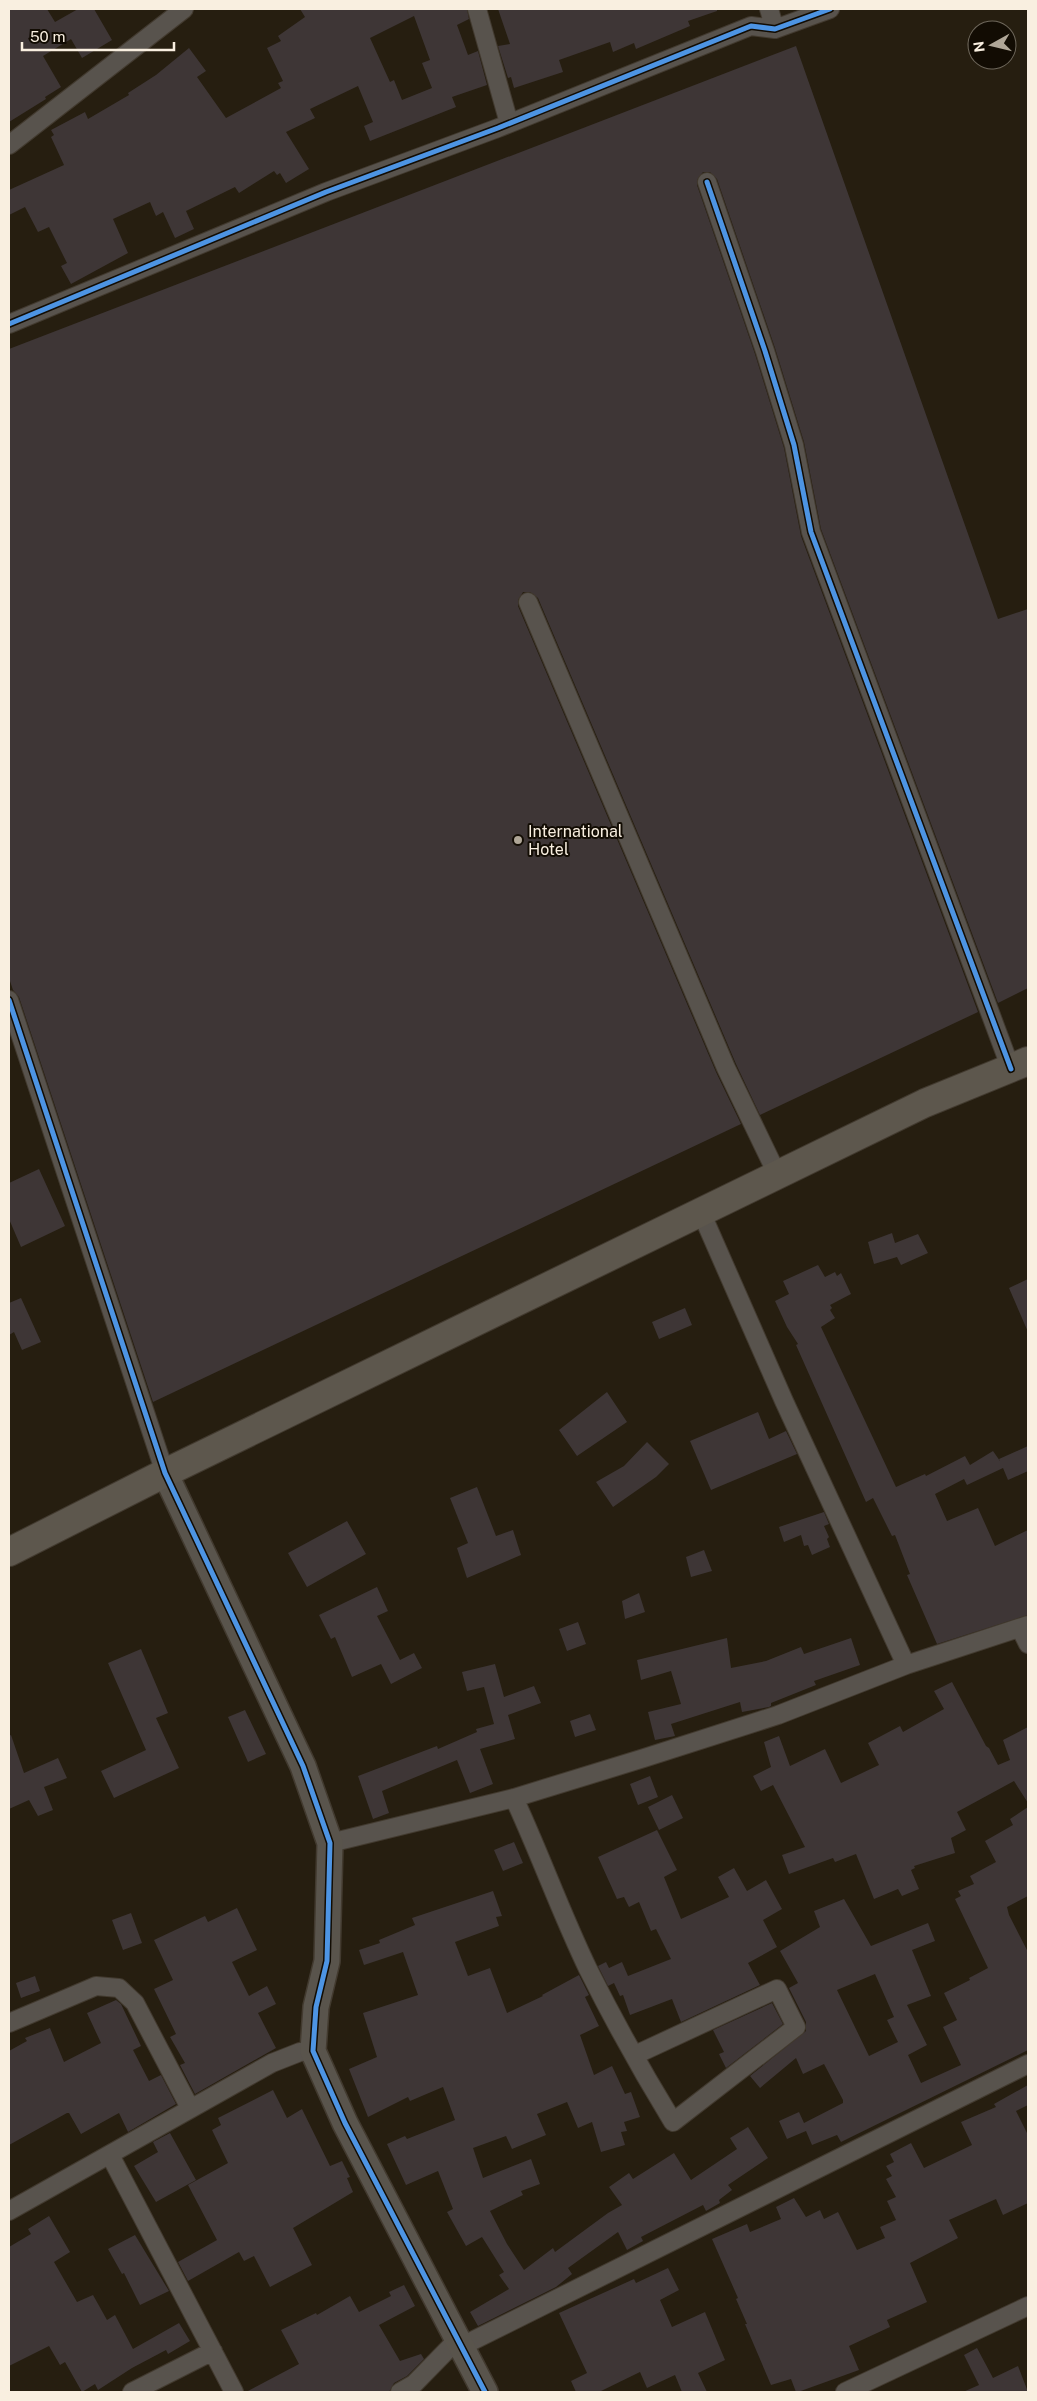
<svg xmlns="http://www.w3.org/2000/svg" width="1037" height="2401" viewBox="0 0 1037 2401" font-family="'Public Sans',sans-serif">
	<rect width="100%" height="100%" fill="#261e10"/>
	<!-- building -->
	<path fill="#3e3636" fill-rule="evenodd" d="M9,9H47L55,22L78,9H94L112,40L82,58L71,39L43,56L61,87L45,97L46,99L9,122Z
		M300,9H467L469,19L457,25L468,55L478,51L487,85L452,97L456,107L370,141L364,126L373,122L358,86L310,109L315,118L286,132L309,169L286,183L280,173L277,175L274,171L239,193L235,187L186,211L194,229L175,238L163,212L156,216L150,202L113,219L128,253L71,284L61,266L67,263L49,227L38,232L25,207L9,215V190L64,165L51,137L54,135L51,130L85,112L88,119L129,95L128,93L156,75L189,48L206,71L197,77L226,118L281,88L278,83L283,81L267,48L281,41L278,36L305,17ZM414,16L430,60L422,63L432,88L402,100L394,80L390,82L370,38Z
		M498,9H717V11L688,21L690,26L636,49L634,43L613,52L610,42L559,60L563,72L514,88L511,77L508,78L498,46L510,44Z
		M796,46L998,619L1028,609V988L998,1003L821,529L804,442L775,348L717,179L710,172H703L697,180V185L755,354L784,448L801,536L978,1012L760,1115L736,1064L538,598L530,592H523L518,600V606L716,1072L741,1124L153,1402L19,997L13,990L9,978V349Z
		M39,1169L65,1226L21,1247L9,1219V1183Z
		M892,1233L895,1243L918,1234L928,1253L901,1265L897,1257L874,1264L868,1242Z
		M818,1265L825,1277L835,1272L837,1276L841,1273L851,1294L830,1305L832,1308L830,1310L835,1318L821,1327L896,1487L925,1474L926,1476L965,1456L970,1465L993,1451L1000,1461L999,1459L1028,1446V1471L1008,1480L1003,1468L967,1485L964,1479L935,1494L947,1521L978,1508L995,1546L1028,1530V1615L937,1644L907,1575L910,1574L895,1535L892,1536L873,1498L866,1502L796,1345L798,1344L787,1327L775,1301L789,1294L783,1281Z
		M1028,1279V1332L1009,1288Z
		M21,1298L41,1342L22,1350L14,1332L9,1335V1303Z
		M685,1308L692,1325L659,1339L652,1322Z
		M607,1392L627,1422L577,1456L559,1430Z
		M758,1412L769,1439L786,1431L797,1454L711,1490L690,1441Z
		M647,1442L669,1464L656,1477L613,1507L596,1482L624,1466Z
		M477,1487L496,1536L513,1530L521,1555L467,1578L457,1548L468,1543L450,1498Z
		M824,1512L829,1524L824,1526L829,1537L827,1539L830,1547L812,1555L808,1545L804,1546L801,1535L784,1542L779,1527Z
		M347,1521L366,1554L307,1587L288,1553Z
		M704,1550L712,1571L691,1577L686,1557Z
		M377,1587L388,1611L377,1616L400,1660L414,1653L422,1668L391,1684L381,1664L352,1677L335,1637L331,1639L319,1615Z
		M639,1593L645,1612L625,1619L622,1601Z
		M578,1622L586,1644L567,1651L559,1629Z
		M727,1638L731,1668L766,1661L801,1647L804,1654L851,1638L860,1665L814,1681L816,1685L771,1703V1706L769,1707L742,1712L740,1702L671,1724L675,1736L655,1740L648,1712L681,1704L671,1671L641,1680L637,1660Z
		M141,1649L168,1713L156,1718L179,1768L114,1798L101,1771L146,1750L108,1663Z
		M495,1664L504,1697L534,1686L541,1703L508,1715L515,1739L480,1749L493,1784L470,1793L457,1760L382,1791L389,1813L373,1819L358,1776L437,1746L438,1749L477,1732L476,1729L494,1724L484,1687L467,1691L462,1672Z
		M952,1682L986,1746L989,1748L998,1765L1010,1760L1003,1740L1028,1727V1803L1014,1781L957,1812L966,1830L951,1838L955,1853L914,1866L915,1868L911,1870L919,1889L902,1896L898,1889L874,1899L856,1854L835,1862L833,1858L789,1874L782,1855L805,1847L773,1785L761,1791L753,1776L771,1767L764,1742L779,1736L790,1766L825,1749L841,1783L879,1765L868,1743L900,1726L903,1732L944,1709L934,1691Z
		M245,1710L266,1754L248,1762L228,1717Z
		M590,1714L596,1730L575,1737L570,1721Z
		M11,1735L24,1773L58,1758L67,1778L44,1787L53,1810L38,1816L29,1800L9,1809V1736Z
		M650,1776L658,1797L638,1805L630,1784Z
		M672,1795L683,1818L659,1830L648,1807Z
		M1028,1807V1896L1007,1907L1009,1915L1028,1952V2050L841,2142L837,2135L812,2145L806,2131L787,2139L779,2121L799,2112L804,2123L843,2103V2100L824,2064L803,2074L796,2058L760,2088L750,2076L806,2031V2022L789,1988L798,1983L780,1951L820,1927L814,1911L844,1899L871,1946L928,1923L935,1941L912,1950L931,1996L907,2005L927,2045L908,2055L921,2083L961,2065L943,2027L957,2020L944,1993L970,1980L969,1978L988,1968L955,1899L961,1896L958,1891L974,1884L970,1876L996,1862L985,1841L1013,1825L1010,1819ZM875,1974L894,2017L887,2020L898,2042L869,2056L837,1990Z
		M657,1830L677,1870L664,1877L681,1919L729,1897L718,1877L734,1868L747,1891L766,1880L782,1909L763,1920L777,1947L748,1963L760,1985L681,2022L672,1999L630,2015L623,1995L620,1996L614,1983L608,1986L598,1966L606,1962L609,1968L622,1962L628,1976L671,1959L656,1929L651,1931L639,1902L629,1907L624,1897L617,1899L598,1857Z
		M514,1842L523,1863L503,1871L494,1850Z
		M493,1891L502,1916L496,1917L499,1926L455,1942L468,1976L490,1968L507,2013L543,1996L542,1995L579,1975L589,1995L585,1997L599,2026L580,2035L594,2075L612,2066L625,2094L631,2092L640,2117L624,2122L627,2131L621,2132L625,2145L601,2152L592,2122L578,2128L567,2102L537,2114L546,2135L512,2149L506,2136L473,2148L483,2178L531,2159L540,2184L521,2191L523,2195L490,2211L507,2244L524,2270L553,2248L555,2252L608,2213L622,2205L609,2187L629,2173L633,2179L674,2153L691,2180L737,2149L730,2138L748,2127L768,2158L728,2185L732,2190L719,2200L720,2203L706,2211L703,2205L641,2237L643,2241L627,2250L618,2232L568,2268L572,2274L556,2287L478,2326L470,2312L509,2289L499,2275L504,2272L482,2237L466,2246L447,2212L453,2209L438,2171L406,2185L387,2144L405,2136L407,2139L455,2120L443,2087L410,2101L408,2097L368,2117L349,2069L377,2057L363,2013L418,1995L403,1952L364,1965L359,1950L380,1943L379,1940L415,1925L412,1918Z
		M237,1908L257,1950L232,1962L249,1996L267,1986L276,2004L258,2013L276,2048L195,2094L180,2065L185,2063L170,2037L176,2034L154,1989L173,1980L154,1940L205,1916L208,1922Z
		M131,1913L142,1943L123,1950L112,1920Z
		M35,1976L40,1991L21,1998L16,1983Z
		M116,2000L121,2004L141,2046L133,2050L149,2081L161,2075L176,2104L128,2132L119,2113L81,2134L69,2113H67L9,2145V2051L27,2041L25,2038L50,2028L64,2062L101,2043L87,2013Z
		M772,2003L783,2024L726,2068L719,2054L724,2052L713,2030Z
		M1028,2085V2105L1016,2111L1028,2135V2203L1003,2215L996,2199L949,2220L958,2238L910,2263L927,2302L887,2320L890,2327L849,2346L859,2370L798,2392H796L791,2379L771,2385L745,2324H747L736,2299L738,2298L712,2239L747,2224L750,2232L781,2219L776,2207L794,2198L806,2217L820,2210L824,2219L838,2212L857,2250L885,2238L880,2227L896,2220L887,2201L896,2197L886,2179L892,2176L886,2166L894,2162L890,2154L911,2143L924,2168L972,2145L961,2122L996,2107L994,2104Z
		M273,2090L287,2118L302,2109L330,2166L342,2161L350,2177L347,2178L353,2192L293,2228L312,2265L270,2287L254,2256L244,2261L239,2252L188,2281L178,2262L217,2240L188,2185L228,2163L212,2130L221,2125L218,2118Z
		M170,2133L196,2180L156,2202L134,2166L158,2152L153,2142Z
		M49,2216L70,2252L54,2262L77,2302L93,2295L107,2320L115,2315L133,2349L179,2323L190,2341L168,2354L166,2350L132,2368L98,2390L95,2384L82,2392L65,2362L60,2365L49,2346L9,2366V2247L31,2234L28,2229Z
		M135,2235L169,2291L140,2305L124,2273L122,2274L108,2249Z
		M668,2268L679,2290L660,2300L672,2327L705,2312L725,2360L698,2373L707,2392H682L675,2375L647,2388L640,2372L599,2392H576L571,2381L587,2373L559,2313L634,2279L636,2283Z
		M404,2285L415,2306L379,2325L400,2361L421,2354L424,2359L407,2376L394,2383L389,2392H246L299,2364L281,2330L316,2313L317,2315L350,2296L359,2312L391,2296L389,2292Z
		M977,2348L993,2378L1018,2366L1028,2392H963L979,2385L964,2355Z"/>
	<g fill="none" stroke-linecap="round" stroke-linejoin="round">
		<defs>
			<path id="street" d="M477,9L509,123
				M769,9L775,29
				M9,145L184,9
				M707,182L765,351L794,445L811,532L1011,1069
				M9,324L326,192L498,128L751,26L775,29L830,9
				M528,602L726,1068L778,1176
				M9,1000L165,1473
				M701,1212L784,1401L906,1665
				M1020,1628L1028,1644
				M514,1798C540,1854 561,1913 588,1969C614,2021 643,2073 673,2122L796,2027L777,1989L635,2055
				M330,1843L514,1798L644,1758L778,1715L906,1665L1028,1625
				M9,2023L96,1986L119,1988L135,2003L190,2108
				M110,2155L234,2392
				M9,2211L272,2063L300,2052L313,2051
				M462,2346L1028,2064
				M132,2392L213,2351
				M400,2392L414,2384L457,2340
				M845,2392L1028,2306"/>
			<path id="secondary" d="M165,1473L303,1766L330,1843L327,1961L316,2007L313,2051L345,2123L485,2392"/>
			<path id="highway" d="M9,1552L165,1473L925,1103L1028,1061"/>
		</defs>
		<!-- street casing -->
		<use href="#street" stroke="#423a2f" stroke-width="20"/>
		<!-- secondary casing -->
		<use href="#secondary" stroke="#423a2f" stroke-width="28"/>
		<!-- highway casing -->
		<use href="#highway" stroke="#423a2f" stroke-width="30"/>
		<!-- street -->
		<use href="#street" stroke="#58534d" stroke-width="18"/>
		<!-- secondary -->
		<use href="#secondary" stroke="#59544c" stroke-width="25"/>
		<!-- highway -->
		<use href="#highway" stroke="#5d574d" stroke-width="28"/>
		<defs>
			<path id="cycleway" d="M707,182L765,351L794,445L811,532L1011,1069
				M9,324L326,192L498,128L751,26L775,29L830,9
				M9,1000L165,1473L303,1766L330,1843L327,1961L316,2007L313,2051L345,2123L485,2392"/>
		</defs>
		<!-- cycleway casing -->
		<use href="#cycleway" stroke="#120c03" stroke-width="8"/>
		<!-- cycleway -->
		<use href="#cycleway" stroke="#4d94e3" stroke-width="5"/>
	</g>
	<!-- markers -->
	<circle fill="#afa697" stroke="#120c03" stroke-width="2" cx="518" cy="840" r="5"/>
	<g text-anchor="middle" stroke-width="4" stroke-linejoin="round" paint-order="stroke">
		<!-- poi labels -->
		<g font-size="16" fill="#f9efe0" stroke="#120c03" text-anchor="start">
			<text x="528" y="837">International<tspan x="528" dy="18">Hotel</tspan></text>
		</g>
	</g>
	<!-- border -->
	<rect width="1037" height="2401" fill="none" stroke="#f9efe0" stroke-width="20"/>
	<!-- north arrow -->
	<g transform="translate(992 45) rotate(262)"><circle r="24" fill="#120c03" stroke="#6e675b"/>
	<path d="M0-4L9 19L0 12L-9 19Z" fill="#afa697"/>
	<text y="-8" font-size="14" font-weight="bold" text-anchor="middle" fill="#f9efe0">N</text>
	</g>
	<!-- scale -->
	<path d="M22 42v8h152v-8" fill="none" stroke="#f9efe0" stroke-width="2.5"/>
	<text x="30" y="42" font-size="15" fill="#f9efe0" stroke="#120c03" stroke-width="4" paint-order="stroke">50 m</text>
</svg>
